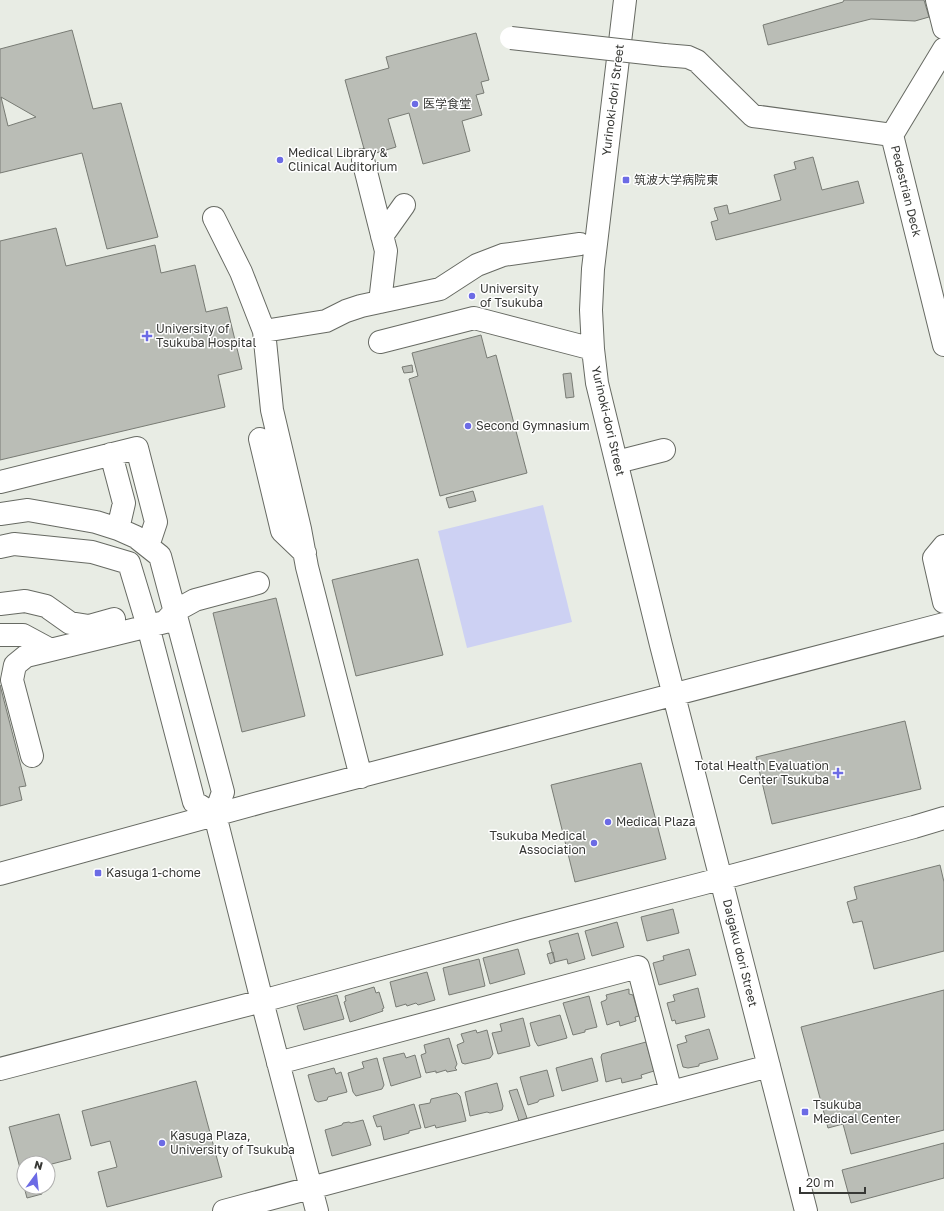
<svg xmlns="http://www.w3.org/2000/svg" width="944" height="1211" viewBox="0 0 944 1211" font-family="'Golos Text','Noto Sans JP',sans-serif">
	<rect width="100%" height="100%" fill="#e8ece4"/>
	<!-- green -->
	<path fill="#cdd1f3" d="M543,505L572,622L467,648L438,531Z"/>
	<!-- building -->
	<path fill="#babdb6" stroke="#787b74" fill-rule="evenodd" d="M844,0H924L929,17L915,21L871,19L768,45L763,25L843,2Z
		M72,30L93,109L121,103L158,237L107,249L82,153L0,173V49ZM1,97L36,117L8,126Z
		M476,33L489,80L481,82L484,93L476,95L482,115L462,121L470,151L423,164L409,113L388,119L396,147L366,156L345,80L389,68L386,57Z
		M813,157L822,190L858,181L864,203L716,240L711,222L718,220L714,208L727,205L729,214L781,200L774,175L796,169L794,162Z
		M56,228L66,266L155,245L161,273L195,265L206,312L227,307L242,369L218,375L225,407L0,460V241Z
		M481,335L487,358L496,355L527,473L440,496L409,379L418,376L412,353Z
		M412,365L413,372L404,373L402,367Z
		M571,373L574,397L566,398L563,374Z
		M473,491L476,501L449,508L446,498Z
		M418,559L443,655L356,676L332,580Z
		M276,598L305,716L242,732L213,613Z
		M0,685L26,786L19,787L22,800L0,806Z
		M905,721L921,789L772,824L756,757Z
		M641,763L666,859L575,882L551,785Z
		M940,865L944,882V951L874,969L862,921L853,923L847,902L857,899L854,887Z
		M673,909L679,933L647,941L641,917Z
		M617,922L624,947L592,956L585,931Z
		M578,933L585,959L568,964L567,959L555,962L549,941Z
		M518,949L525,974L490,984L483,958Z
		M689,949L696,975L659,985L653,963L664,960L663,956Z
		M553,952L555,962L550,964L547,954Z
		M479,959L485,986L449,995L443,968Z
		M427,972L435,1000L418,1005L416,1003L407,1006L406,1004L396,1007L390,982Z
		M374,987L376,993L379,992L384,1008L382,1009L383,1011L350,1022L344,1002L346,1001L345,996Z
		M698,988L705,1017L676,1024L675,1020L672,1021L667,1003L675,1001L673,995Z
		M629,989V994L633,995L639,1016L635,1017L636,1021L620,1026L619,1021L607,1025L601,1002L606,1000L607,998L606,995Z
		M944,990V1130L851,1154L843,1124L828,1128L801,1027Z
		M337,995L344,1019L304,1030L297,1006Z
		M589,996L597,1027L585,1030V1032L573,1035L563,1003Z
		M560,1015L567,1038L538,1046L535,1041L530,1023Z
		M523,1018L530,1046L498,1054L492,1033L502,1031L500,1024Z
		M709,1029L718,1059L699,1064V1066L688,1068L683,1067L677,1045L687,1042L685,1036Z
		M476,1030L477,1033L487,1030L493,1054L490,1058L465,1064L462,1063L457,1045L464,1042L461,1034Z
		M449,1038L457,1064L455,1068L457,1070L447,1072L446,1070L436,1073V1071L426,1073L421,1055L426,1053L424,1045Z
		M646,1042L654,1071L641,1075L642,1078L622,1083L621,1078L606,1082L601,1057L602,1054Z
		M404,1053L406,1058L415,1055L421,1077L391,1086L383,1058Z
		M377,1058L384,1085L382,1089L356,1096L353,1092L348,1073L364,1068L362,1062Z
		M592,1058L598,1081L562,1091L556,1068Z
		M334,1068L336,1074L341,1072L347,1092L328,1097L327,1100L318,1102L315,1100L308,1075Z
		M547,1070L554,1096L539,1100L538,1102L528,1105L520,1077Z
		M196,1081L222,1177L107,1207L98,1172L117,1167L110,1141L91,1146L82,1111Z
		M497,1083L503,1106L502,1110L490,1113L487,1112L470,1116L465,1092Z
		M517,1089L527,1118L519,1121L509,1091Z
		M457,1093L460,1096L466,1121L436,1128L435,1125L425,1128L419,1105L430,1103L431,1099Z
		M414,1104L421,1128L409,1131V1133L384,1140L381,1126L377,1127L373,1116Z
		M59,1114L71,1159L48,1165V1163H24V1171L21,1172L9,1127Z
		M363,1120L371,1145L332,1156L325,1130L342,1125L343,1123L349,1122L351,1123Z
		M944,1143V1178L851,1203L842,1170Z
		M24,1182V1187H40L42,1194L27,1198L23,1183Z"/>
	<g fill="none" stroke-linecap="round" stroke-linejoin="round">
		<defs>
			<path id="minor" d="M625,0L593,269L591,310L593,349L597,383L661,645L806,1211
				M937,0L944,28
				M944,49L892,135L944,345
				M664,55L688,57L697,61L753,116L892,135
				M363,160L386,251L380,302
				M214,218L241,272L264,331L272,410L300,529L307,567L361,777
				M382,236L404,205
				M264,331L326,321L346,311L361,306L440,289L477,265L503,255L580,244
				M380,342L474,318L593,349
				M260,439L282,531L305,553
				M111,454L124,503L118,529
				M617,462L664,450
				M0,482L137,448L156,522L148,546
				M0,514L28,510L96,522L118,529L136,537L160,556L223,792L215,815L262,1001L317,1211
				M0,547L14,544L92,552L129,563L148,626L194,802L215,815
				M944,602L934,558L944,546
				M0,604L25,601L46,606L70,623L89,626L114,619
				M0,635H23L49,649
				M32,756L12,680L15,665L26,656L165,622L175,611L195,600L258,583
				M0,874L262,802L944,624
				M278,1063L638,967L671,1092
				M0,1069L262,1001L526,929L701,884L914,827L944,818
				M224,1211L769,1066"/>
		</defs>
		<!-- minor casing -->
		<use href="#minor" stroke="#676a63" stroke-width="24"/>
		<!-- minor -->
		<use href="#minor" stroke="#fff" stroke-width="22"/>
		<defs>
			<path id="minor-bridge" d="M511,38L664,55"/>
		</defs>
		<!-- minor-bridge casing -->
		<use href="#minor-bridge" stroke="#676a63" stroke-width="24" stroke-linecap="butt"/>
		<!-- minor-bridge -->
		<use href="#minor-bridge" stroke="#fff" stroke-width="22"/>
	</g>
	<!-- markers -->
	<g fill="#6c6be5" stroke="#fff" stroke-width="1.5">
		<circle cx="415" cy="104" r="4"/>
		<circle cx="280" cy="160" r="4"/>
		<rect x="622" y="176" width="8" height="8" rx="2"/>
		<circle cx="472" cy="296" r="4"/>
		<path d="M145 330h4v4h4v4h-4v4h-4v-4h-4v-4h4z"/>
		<circle cx="468" cy="426" r="4"/>
		<path d="M836 767h4v4h4v4h-4v4h-4v-4h-4v-4h4z"/>
		<circle cx="608" cy="822" r="4"/>
		<circle cx="594" cy="843" r="4"/>
		<rect x="94" y="869" width="8" height="8" rx="2"/>
		<rect x="801" y="1108" width="8" height="8" rx="2"/>
		<circle cx="162" cy="1143" r="4"/>
	</g>
	<g text-anchor="middle" stroke-width="3" stroke-linejoin="round" paint-order="stroke">
		<!-- street labels -->
		<g font-size="12" fill="#373835" stroke="#fff">
			<text transform="translate(613 100) rotate(-83)" y="4">Yurinoki-dori Street</text>
			<text transform="translate(906 191) rotate(76)" y="4">Pedestrian Deck</text>
			<text transform="translate(608 421) rotate(77)" y="4">Yurinoki-dori Street</text>
			<text transform="translate(740 953) rotate(76)" y="4">Daigaku dori Street</text>
		</g>
		<!-- poi labels -->
		<g font-size="12" fill="#373835" stroke="#fff" text-anchor="start">
			<text x="423" y="108">医学食堂</text>
			<text x="288" y="157">Medical Library &amp;<tspan x="288" dy="14">Clinical Auditorium</tspan></text>
			<text x="634" y="184">筑波大学病院東</text>
			<text x="480" y="293">University<tspan x="480" dy="14">of Tsukuba</tspan></text>
			<text x="156" y="333">University of<tspan x="156" dy="14">Tsukuba Hospital</tspan></text>
			<text x="476" y="430">Second Gymnasium</text>
			<text x="829" y="770" text-anchor="end">Total Health Evaluation<tspan x="829" dy="14">Center Tsukuba</tspan></text>
			<text x="616" y="826">Medical Plaza</text>
			<text x="586" y="840" text-anchor="end">Tsukuba Medical<tspan x="586" dy="14">Association</tspan></text>
			<text x="106" y="877">Kasuga 1-chome</text>
			<text x="813" y="1109">Tsukuba<tspan x="813" dy="14">Medical Center</tspan></text>
			<text x="170" y="1140">Kasuga Plaza,<tspan x="170" dy="14">University of Tsukuba</tspan></text>
		</g>
	</g>
	<!-- north arrow -->
	<g transform="translate(36 1175) rotate(15)"><circle r="19" fill="#ffffff" stroke="#afafae"/>
	<path d="M0-3L7 15L0 10L-7 15Z" fill="#6c6be5"/>
	<text y="-6" font-size="11" font-weight="bold" text-anchor="middle" fill="#373835">N</text>
	</g>
	<!-- scale -->
	<path d="M800 1187v6h65v-6" fill="none" stroke="#373835" stroke-width="2"/>
	<text x="806" y="1187" font-size="12" fill="#373835" stroke="#ffffff" stroke-width="3" paint-order="stroke">20 m</text>
</svg>
